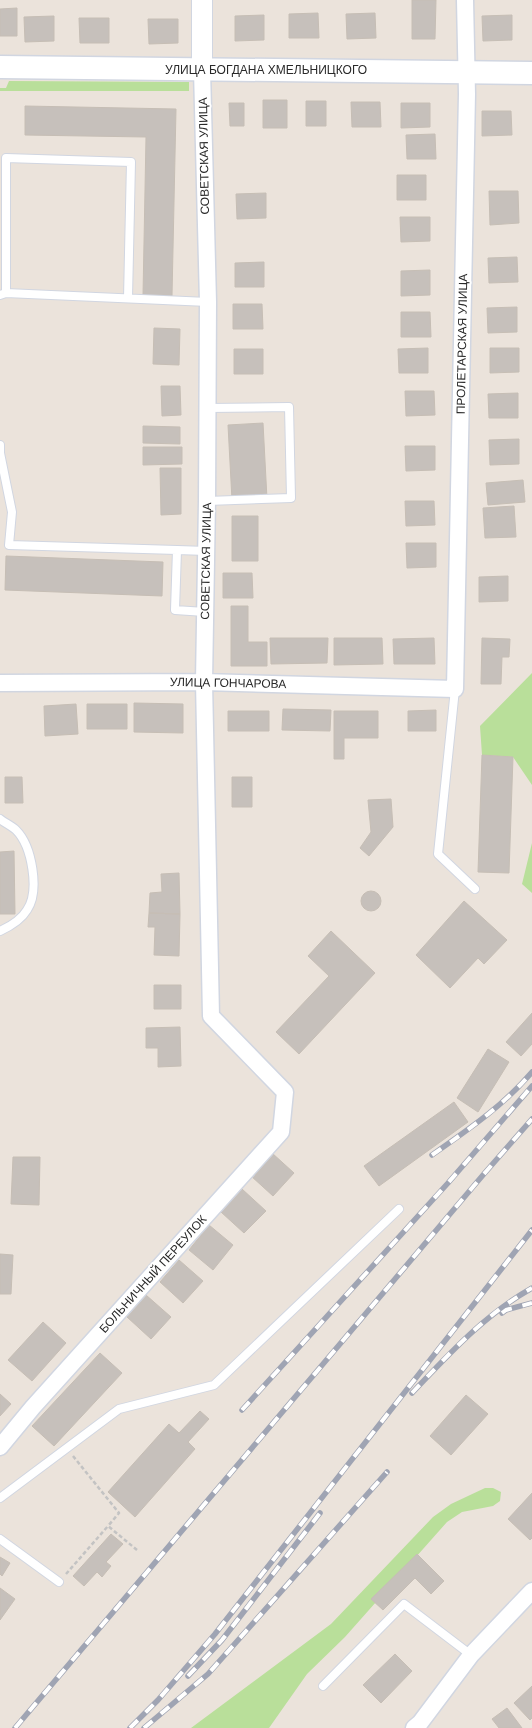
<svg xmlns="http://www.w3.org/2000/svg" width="532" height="1728" viewBox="0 0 532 1728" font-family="Arial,sans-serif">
	<rect width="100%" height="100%" fill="#ebe3db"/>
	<!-- green -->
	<path fill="#b9df9a" d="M9,81L189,82V91H0V88H6Z
		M532,673V785L513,757L482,755L480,726Z
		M532,843V893L522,884Z
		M485,1488H493L501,1492L500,1501L493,1506L462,1512L447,1522L345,1637L307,1674L269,1728H191L331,1624L433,1517L451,1504Z"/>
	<!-- building -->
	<path fill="#c6c0bb" stroke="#c6beb5" d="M412,0H436L435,39H412Z
		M17,8V36H0V9Z
		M318,13L319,38H289V14Z
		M375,13L376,38L347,39L346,14Z
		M264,15V40L235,41V16Z
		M512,15V40L483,41L482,16Z
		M54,16V41L25,42L24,17Z
		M79,18H109V43H80Z
		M148,19H178V43L149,44Z
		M263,100H287V128H263Z
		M306,101H326V126H306Z
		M351,102H380L381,127H352Z
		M229,103H244V126H230Z
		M401,103H430V127L401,128Z
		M25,106L176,109L172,296L143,295L146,137L25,135Z
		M482,111H511L512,135L482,136Z
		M435,134L436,159H407L406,135Z
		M397,175H426V200H397Z
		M489,191H518L519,223L490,225Z
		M266,193V218L237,219L236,194Z
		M400,217H430V241L401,242Z
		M517,257L518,282L489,283L488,258Z
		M264,262V287H235V263Z
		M430,270V295L401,296V271Z
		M233,304H262L263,329H233Z
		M517,307V332L488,333L487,308Z
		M401,312H430L431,337H401Z
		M154,328L180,329L179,365L153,364Z
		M428,348V373H399L398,349Z
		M490,348H519V372L490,373Z
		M234,349H263V374H234Z
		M161,386H180L181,415L162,416Z
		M405,391H434L435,415L406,416Z
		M518,393V418H489L488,394Z
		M263,423L267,499L232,500L228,425Z
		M143,426L180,427V444L143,443Z
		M519,439V464L490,465L489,440Z
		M405,446H435V470L406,471Z
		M143,447H182V464L143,465Z
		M160,468H181V514L161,515Z
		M523,480L525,502L488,505L486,483Z
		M405,501H434L435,525L406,526Z
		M514,506L516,537L485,538L483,508Z
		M232,516H258V561H232Z
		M406,543H436V567L407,568Z
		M6,556L163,562L162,596L5,590Z
		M223,573H252L253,598H223Z
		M508,576V601L479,602V577Z
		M231,606H248V642H267V666H231Z
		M270,638H328L327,663L271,664Z
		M334,638H382L383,664L334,665Z
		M434,638L435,664H394L393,639Z
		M482,638L510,639L509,657H502L501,684H481Z
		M134,703L183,704V733L134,732Z
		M76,704L78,734L45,736L44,706Z
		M87,704H127V729H87Z
		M283,709L331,710L330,731L282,730Z
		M436,710V731H408V711Z
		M228,711H269V731H228Z
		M334,711H378V738H344V759H334Z
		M482,755L513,757L509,873L478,872Z
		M5,777H22L23,803H5Z
		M232,777H252V807H232Z
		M391,799L393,827L369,856L360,848L371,832L368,800Z
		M14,851L15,914H0V852Z
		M179,873L180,914L149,913L150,893L162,892L161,874Z
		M361 901a10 10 0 1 1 20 0a10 10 0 1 1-20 0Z
		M464,901L507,940L484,964L478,958L450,988L416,955Z
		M149,913L180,914L179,956L154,955L155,927H148Z
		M331,931L375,973L299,1054L276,1032L329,976L308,956Z
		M154,985H181V1009H154Z
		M532,1013V1044L521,1056L506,1042Z
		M180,1027L181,1066L158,1067V1048H146V1028Z
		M488,1049L509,1062L478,1112L457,1098Z
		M454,1102L468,1122L379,1186L364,1166Z
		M272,1153L294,1173L273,1196L251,1176Z
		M13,1157H40L39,1205L11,1204Z
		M242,1189L266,1211L244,1233L221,1212Z
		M209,1225L233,1245L213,1270L189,1250Z
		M0,1254L13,1255L11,1294H0Z
		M179,1260L203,1281L183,1303L160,1282Z
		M146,1295L171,1317L151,1339L127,1317Z
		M43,1322L66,1343L32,1381L8,1360Z
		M100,1353L122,1373L54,1446L32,1426Z
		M0,1394L11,1404L0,1416Z
		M466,1395L488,1414L451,1455L430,1436Z
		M200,1411L209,1419L188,1442L195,1449L135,1517L108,1492L169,1424L179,1433Z
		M532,1493V1538L530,1540L508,1519Z
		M111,1534L123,1544L106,1562L111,1566L102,1577L97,1572L84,1586L73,1576Z
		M417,1554L444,1581L431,1594L415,1578L383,1610L371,1599Z
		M0,1557L10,1563L2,1576L0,1574Z
		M0,1588L15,1599L0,1620Z
		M395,1654L412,1671L381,1703L363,1685Z
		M532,1686V1718L530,1720L514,1703Z
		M507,1708L522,1728H499L492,1719Z"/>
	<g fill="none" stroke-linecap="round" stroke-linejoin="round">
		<defs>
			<path id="service" d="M6,293V158L131,162L128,298
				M0,295L6,293L208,302
				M0,445V453L12,512L9,545L177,550L175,610L205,612
				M207,501L291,498L289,407L208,408
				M177,550L207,551
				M455,689L438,854L475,889
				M0,819C5,823 12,826 16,830C32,846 40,891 27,910C21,920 11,926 0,931
				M0,1498L119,1409L214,1385L399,1209
				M0,1539L59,1582
				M323,1686L404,1604L471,1655"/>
			<path id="minor" d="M0,683L204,682L455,689L467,94L465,0
				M0,1447L33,1407L281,1132L285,1092L211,1016L204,682L207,501L208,302L202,70
				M414,1728L420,1723L471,1655L532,1591"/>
			<path id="tertiary" d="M202,0V70"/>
			<path id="secondary" d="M0,67L532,73"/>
		</defs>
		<!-- service casing -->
		<use href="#service" stroke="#d1d6e1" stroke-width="10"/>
		<!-- minor casing -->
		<use href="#minor" stroke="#d1d6e1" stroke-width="19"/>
		<!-- tertiary casing -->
		<use href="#tertiary" stroke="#d1d6e1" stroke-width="22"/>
		<!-- secondary casing -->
		<use href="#secondary" stroke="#d1d6e1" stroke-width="25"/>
		<!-- path -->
		<path stroke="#c3c3c3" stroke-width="2.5" stroke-dasharray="4 2.5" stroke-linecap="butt" d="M73,1456L119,1513L108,1526
			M66,1574L108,1526L137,1550"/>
		<!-- service -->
		<use href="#service" stroke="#fff" stroke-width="8"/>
		<!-- minor -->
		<use href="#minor" stroke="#fff" stroke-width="16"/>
		<!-- tertiary -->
		<use href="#tertiary" stroke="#fff" stroke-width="20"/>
		<!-- secondary -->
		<use href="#secondary" stroke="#fff" stroke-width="22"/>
		<defs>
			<path id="rail" d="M432,1155C469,1129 502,1107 532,1072
				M502,1313L506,1310L532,1303
				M412,1393C449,1354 484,1315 532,1288
				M242,1410L448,1183L532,1086
				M188,1676L222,1640L320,1513
				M15,1728L483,1175L532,1119
				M130,1728L158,1700L215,1634L532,1230
				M144,1728L208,1674L387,1472"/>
		</defs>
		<!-- rail casing -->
		<use href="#rail" stroke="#9fa4b3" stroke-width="5.5"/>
		<!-- rail -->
		<use href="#rail" stroke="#fff" stroke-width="4" stroke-dasharray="11" stroke-linecap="butt"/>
	</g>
	<g text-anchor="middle" stroke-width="4" stroke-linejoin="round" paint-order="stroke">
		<!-- street labels -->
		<g font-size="12" fill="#292929" stroke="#fff">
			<text x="266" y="74">УЛИЦА БОГДАНА ХМЕЛЬНИЦКОГО</text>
			<text transform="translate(204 156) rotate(-91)" y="4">СОВЕТСКАЯ УЛИЦА</text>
			<text transform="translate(462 344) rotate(-89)" y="4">ПРОЛЕТАРСКАЯ УЛИЦА</text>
			<text transform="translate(206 561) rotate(-89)" y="4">СОВЕТСКАЯ УЛИЦА</text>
			<text transform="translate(228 683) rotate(1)" y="4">УЛИЦА ГОНЧАРОВА</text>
			<text transform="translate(153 1274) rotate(-48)" y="4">БОЛЬНИЧНЫЙ ПЕРЕУЛОК</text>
		</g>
	</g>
</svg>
